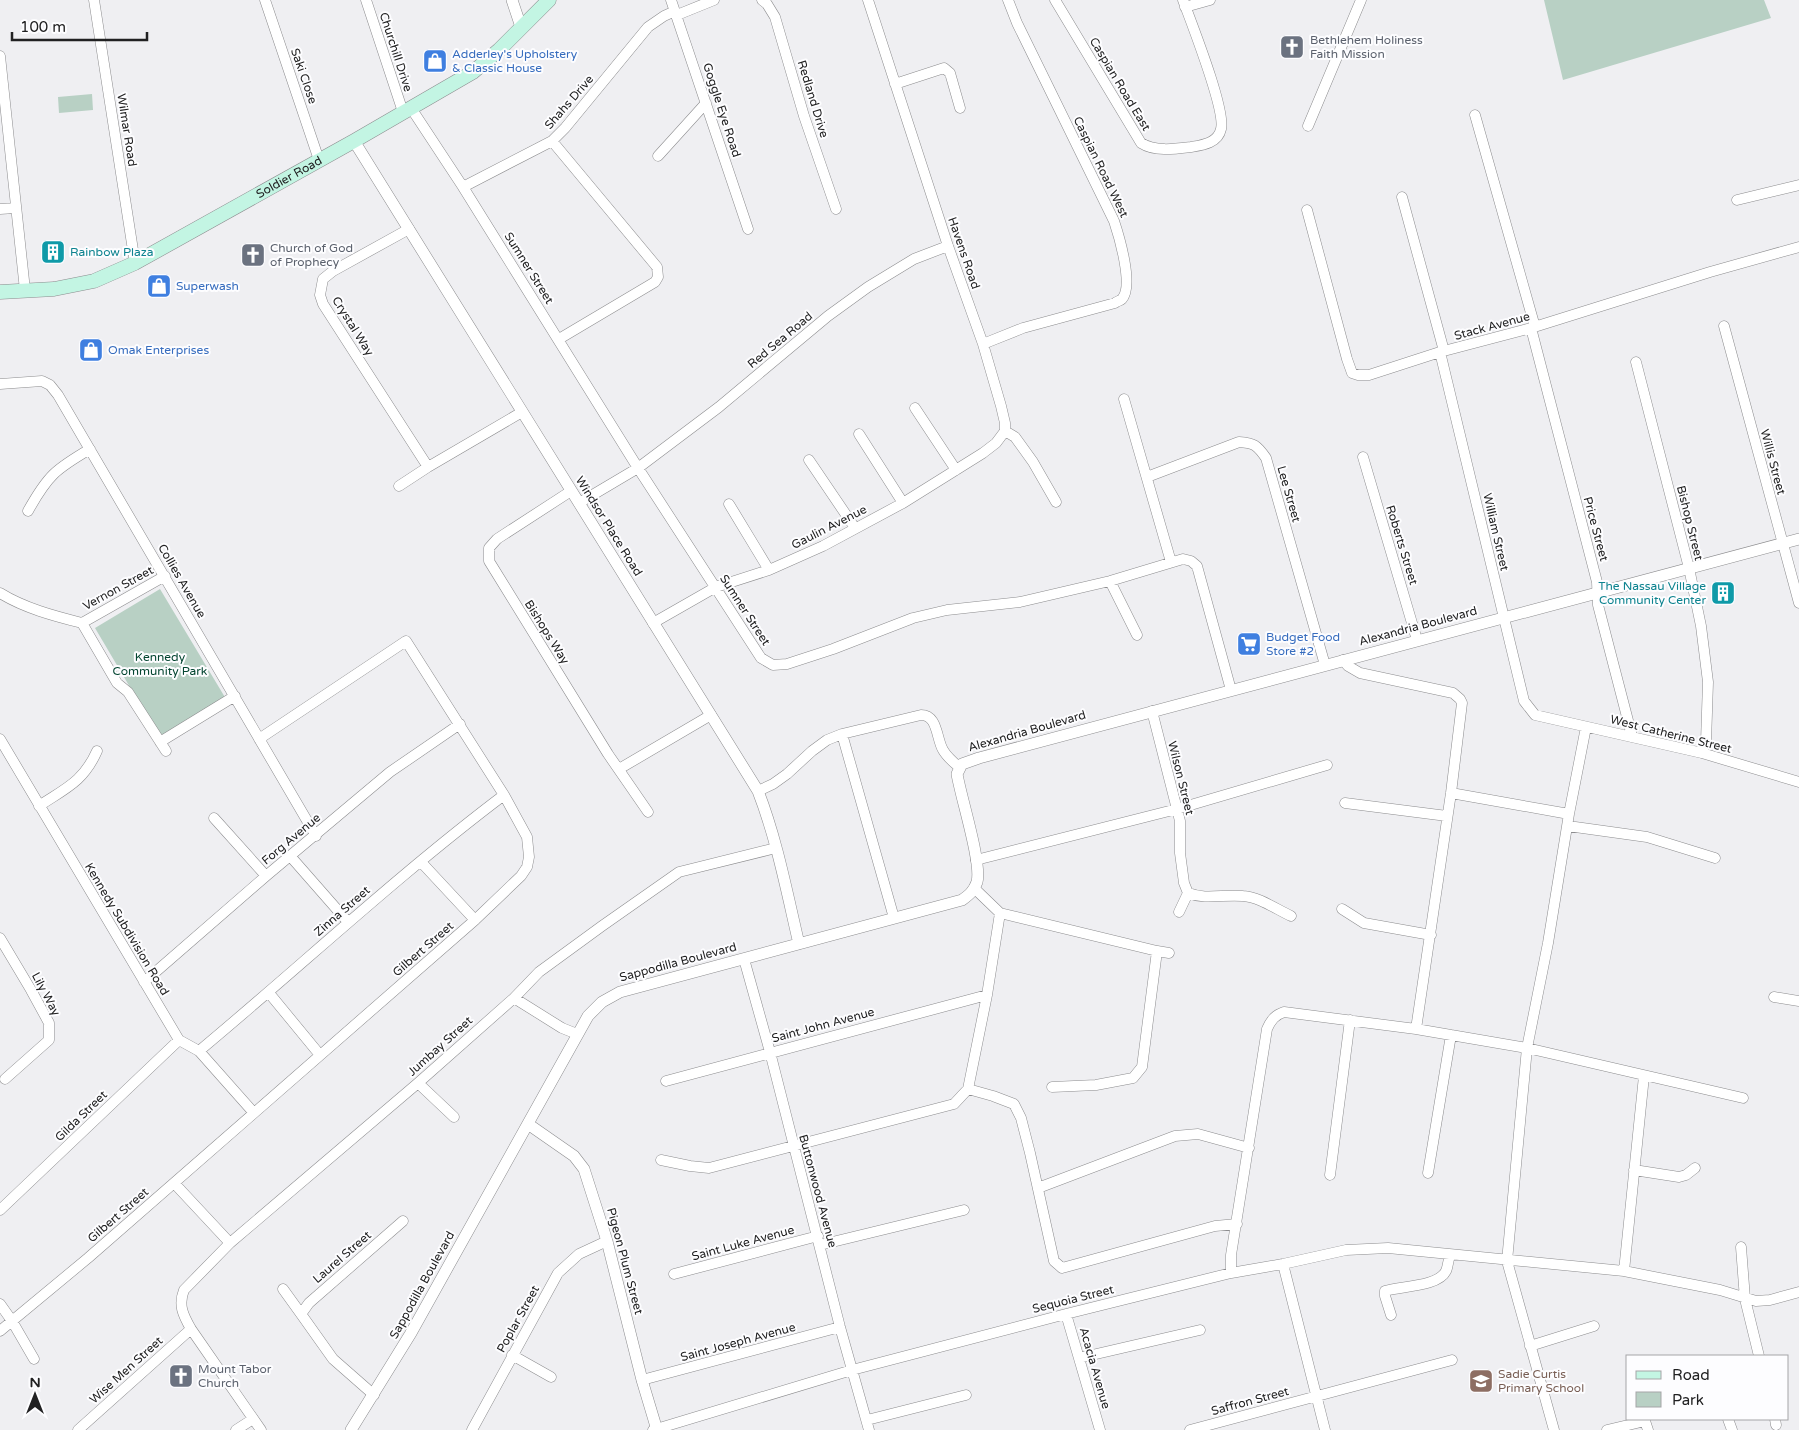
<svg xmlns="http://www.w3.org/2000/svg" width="1799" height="1430" viewBox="0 0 1799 1430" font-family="'Varela Round',sans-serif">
	<rect width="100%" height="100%" fill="#efeff2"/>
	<!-- green -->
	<path fill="#b8d0c4" d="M1544,0H1764L1771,18L1563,80Z
		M92,94L93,110L59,113L58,97Z
		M160,589L226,699L160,738L95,628Z"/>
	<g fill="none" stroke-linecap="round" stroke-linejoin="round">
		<defs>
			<path id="minor" d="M94,0L135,263
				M265,0L319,160
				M366,0L403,112
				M671,0L748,229
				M762,0L767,4L775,17L804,116L836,209
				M868,0L948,246L983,344L1001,406L1005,423V431
				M1055,0L1141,143C1155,152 1175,149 1191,147C1203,145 1218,143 1221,129C1226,110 1191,22 1183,0
				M1185,7L1210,0
				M677,15L714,0
				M0,56L25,290
				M895,84L944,68L950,73L960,108
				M411,108L463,187L638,468L761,658L773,665L787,664L833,649L913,618L947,610L1020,602L1110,581L1183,559L1191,561L1197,566L1231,690
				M1475,115L1535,327
				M1308,126L1361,0
				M552,141L657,267L658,277L655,282L559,339
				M658,156L706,103
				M463,187L552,141L565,128L648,27L664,16L675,11
				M1402,197L1444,351
				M1737,200L1799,185
				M0,209L15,208
				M1307,210L1347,359L1352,373L1358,375H1369L1440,352L1531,328L1710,272L1799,247
				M409,229L333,271L323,279L320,295L323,304L428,467
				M1724,326L1799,603
				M1531,328L1597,582L1598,605L1632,736
				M983,344L1023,328L1115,303C1117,301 1120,301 1122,299C1134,286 1119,236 1114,221L1017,23L1008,0
				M1440,352L1524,701L1535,715L1702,753L1799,782
				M1636,362L1689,568L1701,626L1708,682L1706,742L1702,753
				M0,384L42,381L50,385L58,395L316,836
				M1124,399L1171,562
				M915,408L956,470
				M1005,431L1015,437L1033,462L1056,502
				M859,434L903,503
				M1363,457L1417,640
				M809,460L855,528
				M1147,477L1239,442C1254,443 1257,445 1266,458L1325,665
				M399,486L428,467L522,412
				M571,491L497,539L489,548V561L608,754L648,812
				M579,503L638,468L719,407L828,316L868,287L914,259L948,246
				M729,504L769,570
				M28,511C48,475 56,469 90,449
				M1110,581L1137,635
				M0,593C24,608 54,616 82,623L165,576
				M82,623L117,683L128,692L166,751
				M653,623L716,587L769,570L823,546L903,503L983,453L996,443L1005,431
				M1343,660L1348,666L1360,673L1453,693L1460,699L1462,703L1451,793L1416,1029
				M1152,711L1180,821V853L1184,883L1188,893C1206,900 1224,894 1243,896C1259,897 1276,909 1291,916
				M842,734L894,918
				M0,739L179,1040L199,1051L254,1113
				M160,742L235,696
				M619,769L711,715
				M758,791L773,784L787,774L812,751L827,740L842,734L921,715C938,715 936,738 943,750C947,757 953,762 959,767
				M1451,793L1569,814
				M1345,803L1447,816
				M39,806C66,788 83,782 97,751
				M214,818L266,876
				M1568,826L1647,837L1715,858
				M291,857L348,922
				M976,860L1177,809L1327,765
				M421,862L475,920
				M974,888L1000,913L1157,951L1169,953
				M1342,909L1364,923L1431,935
				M1179,912L1188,893
				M0,938L31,990L49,1023V1040L5,1079
				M744,959L770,1052L840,1327L869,1430
				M144,982L266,876L390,772L460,724
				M269,993L320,1055
				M1774,997L1799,1001
				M514,998L562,1028L577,1034
				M199,1051C301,966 398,875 504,795
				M666,1081L987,995
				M418,1083L454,1117
				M1052,1087L1096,1085L1133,1078L1142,1067L1157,951
				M968,1089L993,1096L1014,1104L1021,1118L1030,1153L1054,1261L1062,1268L1215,1226L1237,1224
				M661,1160L690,1166L709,1168L954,1104L968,1089L987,995L1000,913
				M1634,1170L1679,1177L1686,1175L1695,1168
				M1428,1173L1451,1035
				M1330,1175L1350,1020
				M174,1183L230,1243
				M1038,1188L1175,1136L1198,1134L1249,1148
				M0,1210L179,1040
				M820,1245L964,1210
				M1741,1247L1745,1299L1759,1356
				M1283,1264L1325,1430
				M1624,1271L1644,1076
				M1231,1273V1255L1267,1029C1271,1020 1275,1015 1284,1012L1416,1029L1527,1048L1743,1098
				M674,1274L818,1236
				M283,1289L301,1314
				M0,1304L12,1321L34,1359
				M1066,1314L1100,1430
				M1391,1315L1385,1296V1291C1400,1286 1438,1287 1446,1271C1448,1267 1448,1260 1450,1256
				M0,1331L88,1258L475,920L521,876L527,867L529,857L527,837L504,795L406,641L259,739
				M1530,1346L1594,1326
				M512,1355L551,1377
				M1079,1358L1200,1330
				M642,1380L840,1327
				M374,1395L333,1359L301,1314L309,1303L403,1221
				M1728,1419L1732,1430
				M1775,1419L1776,1425
				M867,1420L966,1395
				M78,1430L191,1329
				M236,1430L253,1419
				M261,1430L191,1329C183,1315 178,1305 184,1290L230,1243L418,1083L514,998L539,972L602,926L679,872L776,848
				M472,1430L558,1273L579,1254L607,1241
				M653,1430L852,1370L1066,1314L1231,1273L1283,1264L1346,1250L1388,1248L1624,1271L1720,1290L1756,1301L1770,1300L1799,1292
				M1190,1430L1452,1360
				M1554,1430L1507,1261L1527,1048L1548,943L1569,814L1586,727
				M1607,1430L1645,1421L1648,1430"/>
			<path id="tertiary" d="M512,0L521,27
				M354,141L758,791C777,840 787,893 799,944
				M528,1124L574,1156L584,1169L607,1241L642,1380L657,1430
				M351,1430L411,1333L588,1016L602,1002L620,992L962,900C969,895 974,891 977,882C982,863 961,798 957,774L962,764L979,758L1799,539"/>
			<g id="secondary">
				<path id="s1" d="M0,292L54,289L94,281L135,263L354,141L473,72L499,50L549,0"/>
			</g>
		</defs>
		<!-- minor casing -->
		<use href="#minor" stroke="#8c8c8e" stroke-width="11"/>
		<!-- tertiary casing -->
		<use href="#tertiary" stroke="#8c8c8e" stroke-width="12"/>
		<!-- secondary casing -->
		<use href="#secondary" stroke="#8c8c8e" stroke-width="15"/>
		<!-- minor -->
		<use href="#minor" stroke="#fff" stroke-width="10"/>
		<!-- tertiary -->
		<use href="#tertiary" stroke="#fff" stroke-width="11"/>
		<!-- secondary -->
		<use href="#secondary" stroke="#c3f5e3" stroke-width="14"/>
	</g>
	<!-- icons -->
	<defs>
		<symbol id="church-square" viewBox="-11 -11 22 22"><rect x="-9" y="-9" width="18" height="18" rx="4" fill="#6b7280" stroke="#fdfdff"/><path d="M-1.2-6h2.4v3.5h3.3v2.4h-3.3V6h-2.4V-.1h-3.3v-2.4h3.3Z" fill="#fff"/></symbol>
		<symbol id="shop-square" viewBox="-11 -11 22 22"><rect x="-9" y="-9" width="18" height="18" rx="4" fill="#3f7fe0" stroke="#fdfdff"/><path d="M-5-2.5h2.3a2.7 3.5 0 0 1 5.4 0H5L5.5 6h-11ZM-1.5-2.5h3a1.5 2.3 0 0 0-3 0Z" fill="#fff"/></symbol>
		<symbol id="building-square" viewBox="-11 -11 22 22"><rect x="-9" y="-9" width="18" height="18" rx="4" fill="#0f9aa8" stroke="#fdfdff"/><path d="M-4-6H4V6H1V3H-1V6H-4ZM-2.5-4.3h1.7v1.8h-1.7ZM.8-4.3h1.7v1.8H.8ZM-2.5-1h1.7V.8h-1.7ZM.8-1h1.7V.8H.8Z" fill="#fff"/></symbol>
		<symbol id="supermarket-square" viewBox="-11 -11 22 22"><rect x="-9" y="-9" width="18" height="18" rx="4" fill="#3f7fe0" stroke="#fdfdff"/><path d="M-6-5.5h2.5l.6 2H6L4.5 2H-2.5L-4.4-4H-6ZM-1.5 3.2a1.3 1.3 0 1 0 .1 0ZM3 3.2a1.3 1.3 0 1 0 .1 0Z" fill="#fff"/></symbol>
		<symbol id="school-square" viewBox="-11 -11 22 22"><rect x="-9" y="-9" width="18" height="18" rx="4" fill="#8d6e63" stroke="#fdfdff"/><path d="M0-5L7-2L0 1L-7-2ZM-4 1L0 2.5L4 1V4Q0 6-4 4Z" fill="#fff"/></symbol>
	</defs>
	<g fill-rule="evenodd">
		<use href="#church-square" x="1278" y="33" width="28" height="28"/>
		<use href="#shop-square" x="421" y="47" width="28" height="28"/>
		<use href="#building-square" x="39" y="238" width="28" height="28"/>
		<use href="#church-square" x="239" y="241" width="28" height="28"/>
		<use href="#shop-square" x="145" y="272" width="28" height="28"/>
		<use href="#shop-square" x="77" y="336" width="28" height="28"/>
		<use href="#building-square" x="1709" y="579" width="28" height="28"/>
		<use href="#supermarket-square" x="1235" y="630" width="28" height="28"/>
		<use href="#church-square" x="167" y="1362" width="28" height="28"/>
		<use href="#school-square" x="1467" y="1367" width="28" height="28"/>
	</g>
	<g text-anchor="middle" stroke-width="4" stroke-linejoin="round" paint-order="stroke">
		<!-- worship labels -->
		<g font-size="12" fill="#5b616d" stroke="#fdfdff" text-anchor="start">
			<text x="1310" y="44">Bethlehem Holiness<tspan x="1310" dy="14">Faith Mission</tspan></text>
			<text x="270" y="252">Church of God<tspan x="270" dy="14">of Prophecy</tspan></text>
			<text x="198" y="1373">Mount Tabor<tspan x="198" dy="14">Church</tspan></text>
		</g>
		<!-- street labels -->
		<g font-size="12" fill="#212122" stroke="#fdfdff">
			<text transform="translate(396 52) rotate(72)" y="4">Churchill Drive</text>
			<text transform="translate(304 76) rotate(71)" y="4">Saki Close</text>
			<text transform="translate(1120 84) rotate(59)" y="4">Caspian Road East</text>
			<text transform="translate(813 99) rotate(73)" y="4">Redland Drive</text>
			<text transform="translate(569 102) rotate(-49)" y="4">Shahs Drive</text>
			<text transform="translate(722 110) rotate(72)" y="4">Goggle Eye Road</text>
			<text transform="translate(127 130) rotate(81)" y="4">Wilmar Road</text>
			<text transform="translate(1101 167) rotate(64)" y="4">Caspian Road West</text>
			<text dy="4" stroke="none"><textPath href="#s1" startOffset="316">Soldier Road</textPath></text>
			<text transform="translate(964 253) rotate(71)" y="4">Havens Road</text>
			<text transform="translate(529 268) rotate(58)" y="4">Sumner Street</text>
			<text transform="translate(353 326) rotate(58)" y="4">Crystal Way</text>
			<text transform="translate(1492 326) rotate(-15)" y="4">Stack Avenue</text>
			<text transform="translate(780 340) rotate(-40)" y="4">Red Sea Road</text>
			<text transform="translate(1773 462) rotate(75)" y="4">Willis Street</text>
			<text transform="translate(1289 494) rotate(74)" y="4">Lee Street</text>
			<text transform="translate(1690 523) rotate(76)" y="4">Bishop Street</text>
			<text transform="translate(609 526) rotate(58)" y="4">Windsor Place Road</text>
			<text transform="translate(829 527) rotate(-27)" y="4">Gaulin Avenue</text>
			<text transform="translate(1596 529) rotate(75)" y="4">Price Street</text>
			<text transform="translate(1496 532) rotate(77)" y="4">William Street</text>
			<text transform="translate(1402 545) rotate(73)" y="4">Roberts Street</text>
			<text transform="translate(182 581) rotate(60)" y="4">Collies Avenue</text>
			<text transform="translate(118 588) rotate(-29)" y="4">Vernon Street</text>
			<text transform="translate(745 610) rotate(57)" y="4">Sumner Street</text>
			<text transform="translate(1418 626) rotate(-15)" y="4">Alexandria Boulevard</text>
			<text transform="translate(547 632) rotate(58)" y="4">Bishops Way</text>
			<text transform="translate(1027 731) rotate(-16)" y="4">Alexandria Boulevard</text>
			<text transform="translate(1671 734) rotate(14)" y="4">West Catherine Street</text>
			<text transform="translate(1181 778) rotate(76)" y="4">Wilson Street</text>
			<text transform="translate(291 839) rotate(-40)" y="4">Forg Avenue</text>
			<text transform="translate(342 911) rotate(-41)" y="4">Zinna Street</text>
			<text transform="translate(127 929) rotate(59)" y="4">Kennedy Subdivision Road</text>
			<text transform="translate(423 949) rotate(-41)" y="4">Gilbert Street</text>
			<text transform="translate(678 962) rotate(-15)" y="4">Sappodilla Boulevard</text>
			<text transform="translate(46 994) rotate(62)" y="4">Lily Way</text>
			<text transform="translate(823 1025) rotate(-15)" y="4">Saint John Avenue</text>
			<text transform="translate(440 1046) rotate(-42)" y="4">Jumbay Street</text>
			<text transform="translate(81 1116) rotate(-44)" y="4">Gilda Street</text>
			<text transform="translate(818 1191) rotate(75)" y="4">Buttonwood Avenue</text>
			<text transform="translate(118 1215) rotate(-41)" y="4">Gilbert Street</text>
			<text transform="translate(743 1243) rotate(-15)" y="4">Saint Luke Avenue</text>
			<text transform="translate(342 1257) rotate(-41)" y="4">Laurel Street</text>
			<text transform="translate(625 1261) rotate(75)" y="4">Pigeon Plum Street</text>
			<text transform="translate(422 1285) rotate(-61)" y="4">Sappodilla Boulevard</text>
			<text transform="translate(1073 1299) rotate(-14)" y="4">Sequoia Street</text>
			<text transform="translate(518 1319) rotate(-61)" y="4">Poplar Street</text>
			<text transform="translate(738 1342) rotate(-15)" y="4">Saint Joseph Avenue</text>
			<text transform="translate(1095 1368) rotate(74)" y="4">Acacia Avenue</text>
			<text transform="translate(126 1370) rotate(-42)" y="4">Wise Men Street</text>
			<text transform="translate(1250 1401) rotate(-15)" y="4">Saffron Street</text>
		</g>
		<!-- shop labels -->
		<g font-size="12" fill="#366cbe" stroke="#fdfdff" text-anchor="start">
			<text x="452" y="58">Adderley's Upholstery<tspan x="452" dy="14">&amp; Classic House</tspan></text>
			<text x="176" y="290">Superwash</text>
			<text x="108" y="354">Omak Enterprises</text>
			<text x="1266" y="641">Budget Food<tspan x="1266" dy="14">Store #2</tspan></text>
		</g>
		<!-- culture labels -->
		<g font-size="12" fill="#0d838f" stroke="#fdfdff" text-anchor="start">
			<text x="70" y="256">Rainbow Plaza</text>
			<text x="1706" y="590" text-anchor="end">The Nassau Village<tspan x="1706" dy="14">Community Center</tspan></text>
		</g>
		<!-- park labels -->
		<g font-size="12" fill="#034530" stroke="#fdfdff">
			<text x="160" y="661">Kennedy<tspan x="160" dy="14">Community Park</tspan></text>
		</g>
		<!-- education labels -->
		<g font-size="12" fill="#785e54" stroke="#fdfdff" text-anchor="start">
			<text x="1498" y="1378">Sadie Curtis<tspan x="1498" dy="14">Primary School</tspan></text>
		</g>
	</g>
	<!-- legend -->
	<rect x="1626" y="1355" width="162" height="65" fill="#fdfdff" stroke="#a5a5a7"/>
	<rect x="1636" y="1371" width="25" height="8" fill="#c3f5e3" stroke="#a5a5a7"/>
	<text x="1672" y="1380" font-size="15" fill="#212122">Road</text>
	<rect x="1636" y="1392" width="25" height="15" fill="#b8d0c4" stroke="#a5a5a7"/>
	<text x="1672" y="1405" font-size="15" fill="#212122">Park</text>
	<!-- north arrow -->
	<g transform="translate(35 1395)" stroke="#fdfdff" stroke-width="4" paint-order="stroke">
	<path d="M0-4L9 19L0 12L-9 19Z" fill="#212122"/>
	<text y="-8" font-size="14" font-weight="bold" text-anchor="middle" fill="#212122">N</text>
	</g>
	<!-- scale -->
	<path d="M12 32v8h135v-8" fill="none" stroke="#212122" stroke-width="2.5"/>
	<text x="20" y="32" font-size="15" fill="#212122" stroke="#fdfdff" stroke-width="4" paint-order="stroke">100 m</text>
</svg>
